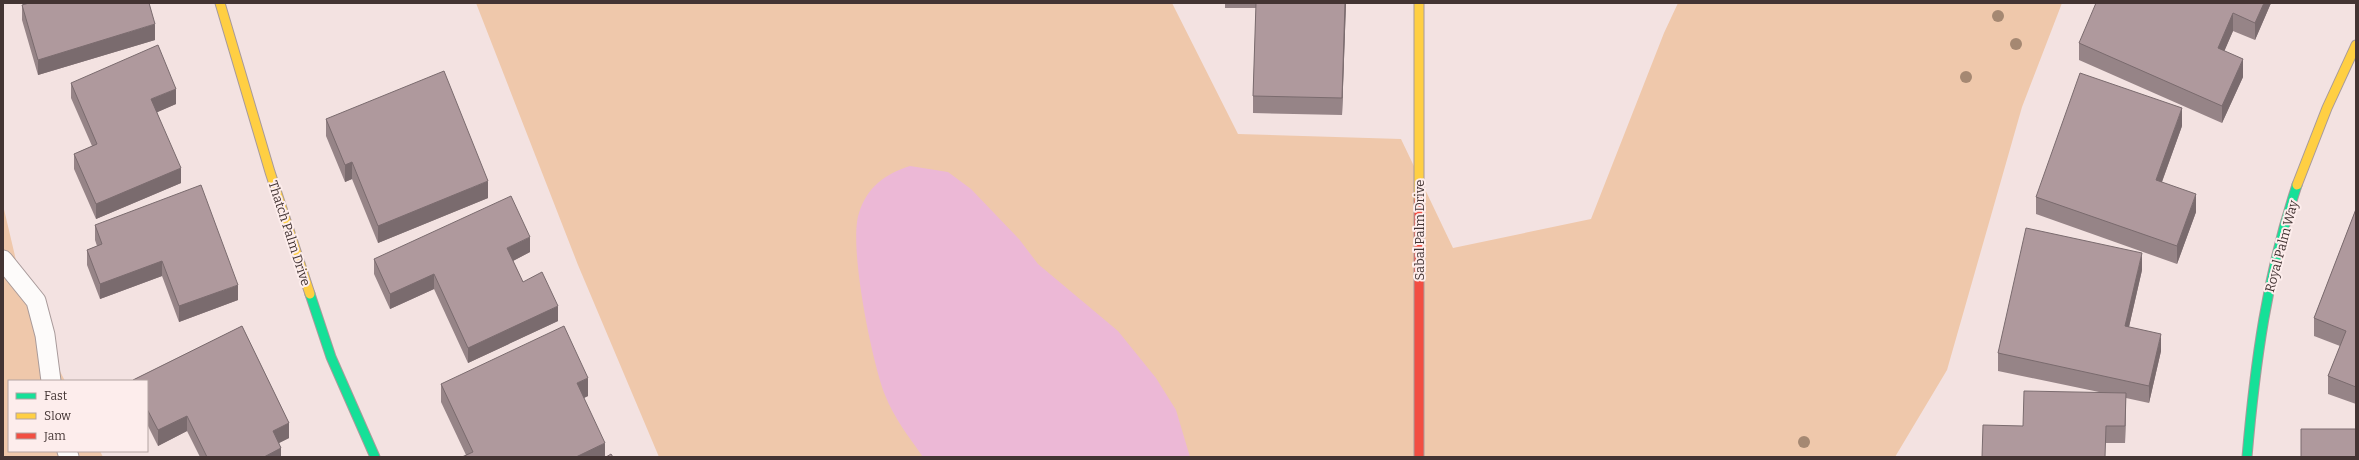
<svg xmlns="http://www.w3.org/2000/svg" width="2359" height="460" viewBox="0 0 2359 460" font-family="Bitter,serif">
	<rect width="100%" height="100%" fill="#f3e2e1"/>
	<!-- green -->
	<path fill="#efc8ab" d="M476,3H1172L1238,134L1401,139L1453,248L1591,219L1664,33L1678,3H2062L2022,107L1947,370L1895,457H659L578,265Z
		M3,205L27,307L65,381H9V451H100L103,457H3Z"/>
	<!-- water -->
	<path fill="#ecb8d6" d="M910,166L948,172L971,189L1019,239L1038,264L1118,331L1156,378L1176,410L1190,457H923C909,437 894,418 885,395C872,362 848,245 859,213C867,187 885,174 910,166Z"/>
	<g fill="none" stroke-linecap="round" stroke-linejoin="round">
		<defs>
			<path id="lane" d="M3,260L36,301L45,335L51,381
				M67,451L69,457"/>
			<path id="fast" d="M310,294L331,357L375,457
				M2247,457C2255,364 2267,274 2297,185"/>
			<path id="slow" d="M220,3L270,172L310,294
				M1419,3V200
				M2297,185L2327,108L2356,45"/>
			<path id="jam" d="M1419,200V457"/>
		</defs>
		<!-- lane casing -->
		<use href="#lane" stroke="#a89a9a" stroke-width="21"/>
		<!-- fast casing -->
		<use href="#fast" stroke="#a89a9a" stroke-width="11"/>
		<!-- slow casing -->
		<use href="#slow" stroke="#a89a9a" stroke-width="11"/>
		<!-- jam casing -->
		<use href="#jam" stroke="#a89a9a" stroke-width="11"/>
		<!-- lane -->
		<use href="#lane" stroke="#fdfbfa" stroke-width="19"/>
		<!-- fast -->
		<use href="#fast" stroke="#16e098" stroke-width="9"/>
		<!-- slow -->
		<use href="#slow" stroke="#ffcf43" stroke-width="9"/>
		<!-- jam -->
		<use href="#jam" stroke="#f24e42" stroke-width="9"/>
	</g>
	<!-- trees -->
	<g fill="#a58872">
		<circle cx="1998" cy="16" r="6"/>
		<circle cx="2016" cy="44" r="6"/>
		<circle cx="1966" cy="77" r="6"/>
		<circle cx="1804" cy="442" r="6"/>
	</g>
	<!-- wall -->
	<path fill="#968487" d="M1225,3H1346L1342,115L1253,113V96L1256,8H1225Z
		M2271,3L2255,40L2233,31L2224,51L2243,77L2222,123L2079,60V43Z
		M22,5L155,40L38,75L22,20Z
		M71,83L176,104L157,112L181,183L96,219L74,169V154L92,146L71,98Z
		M326,119L488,198L378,243L352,179L345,182L326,136Z
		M2182,126L2162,182L2196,212L2177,264L2036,214V197Z
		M2356,209V404L2328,394V376L2340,346L2314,336V318Z
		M95,225L238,300L179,322L162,276L100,299L87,265V250L97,246L95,240Z
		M530,252L513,261L523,282L558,321L468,363L434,289L390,309L374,274V259Z
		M2142,270L2129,327L2161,351L2149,403L2126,398L2125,443H2106L2023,426L2099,392L1998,371V353Z
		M242,326L289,423V438L279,443L281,448V457H200L187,431L158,446L147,424V381H133V380Z
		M441,384L588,396L584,398L605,457L466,455L441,402Z"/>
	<!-- shaded-wall -->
	<path fill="#7a6b6e" d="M1345,3H1346L1342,115V98Z
		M2264,3H2271L2255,40V23Z
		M2233,13V31L2218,66V48Z
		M155,24V40L38,75V60Z
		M2243,59V77L2222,123V106Z
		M176,89V104L151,115V99Z
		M2182,108V126L2156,198V180Z
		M352,162V179L345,182V165Z
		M181,168V183L96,219V204Z
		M488,181V198L378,243V226Z
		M2196,194V212L2177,264V246Z
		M530,237V252L507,264V248Z
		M2142,253V270L2125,344V326Z
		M162,261V276L100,299V284Z
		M434,274V289L390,309V294Z
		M238,285V300L179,322V306Z
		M558,306V321L468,363V348Z
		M2161,334V351L2149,403V386Z
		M588,378V396L577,401V383Z
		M2126,393V410L2125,443V426Z
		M187,416V431L158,446V430Z
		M289,423V438L273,446V431Z
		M605,443V457H576Z
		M281,448V457H264Z"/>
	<!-- building -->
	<path fill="#af999d" stroke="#7a6b6e" d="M29,3H149L155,24L38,60L22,5Z
		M1256,3H1345L1342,98L1253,96Z
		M2096,3H2264L2255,23L2233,13L2218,48L2243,59L2222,106L2079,43Z
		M158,45L176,89L151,99L181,168L96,204L74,154L97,144L71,83Z
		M444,71L488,181L378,226L352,162L345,165L326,119Z
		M2080,73L2182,108L2156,180L2196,194L2177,246L2036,197Z
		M201,185L238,285L179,306L162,261L100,284L87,250L102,244L95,225Z
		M511,196L530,237L507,248L523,282L542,272L558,306L468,348L434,274L390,294L374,259Z
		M2356,209V387L2328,376L2346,331L2314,318Z
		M2026,228L2142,253L2125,326L2161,334L2149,386L1998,353Z
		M242,326L289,423L273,431L281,448L264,457H207L187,416L158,430L147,409V381H133V380Z
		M564,326L588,378L577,383L605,443L576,457H462L473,452L441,384Z
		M2024,391L2126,393L2125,426H2106L2105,457H1982L1983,425L2023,426Z
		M2301,429H2356V457H2301Z
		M611,454L613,457H606Z"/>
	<g text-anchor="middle" stroke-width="4" stroke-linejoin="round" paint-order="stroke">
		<!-- street labels -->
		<g font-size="13" fill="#433433" stroke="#fdedec">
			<text transform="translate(1419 230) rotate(-90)" y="5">Sabal Palm Drive</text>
			<text transform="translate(290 233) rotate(72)" y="5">Thatch Palm Drive</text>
			<text transform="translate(2281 246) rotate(-75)" y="5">Royal Palm Way</text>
		</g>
	</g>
	<!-- border -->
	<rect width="2359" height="460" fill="none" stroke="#433433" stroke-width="8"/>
	<!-- legend -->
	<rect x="8" y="380" width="140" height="72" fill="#fdedec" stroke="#b3a3a2"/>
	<rect x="16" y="393" width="20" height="6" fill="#16e098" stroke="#b3a3a2"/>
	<text x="44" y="400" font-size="12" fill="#433433">Fast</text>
	<rect x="16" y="413" width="20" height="6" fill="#ffcf43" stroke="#b3a3a2"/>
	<text x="44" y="420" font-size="12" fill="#433433">Slow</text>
	<rect x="16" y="433" width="20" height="6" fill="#f24e42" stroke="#b3a3a2"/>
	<text x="44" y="440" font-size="12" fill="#433433">Jam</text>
</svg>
